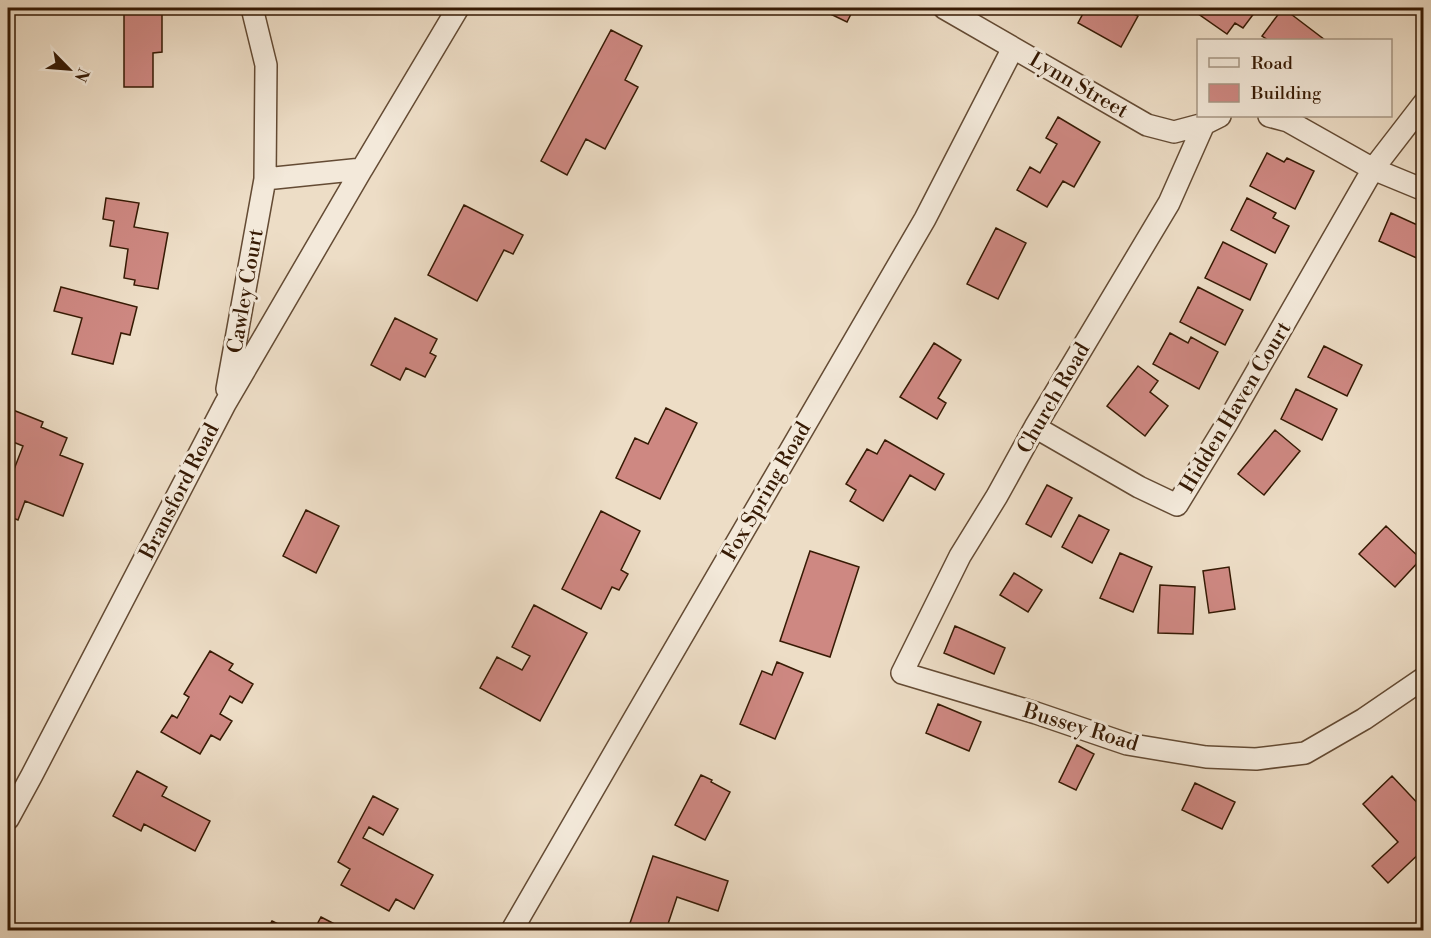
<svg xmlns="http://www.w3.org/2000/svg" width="1431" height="938" viewBox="0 0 1431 938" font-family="'Libre Bodoni',serif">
	<rect width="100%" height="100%" fill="#edddc6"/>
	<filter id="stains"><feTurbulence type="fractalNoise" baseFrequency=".00333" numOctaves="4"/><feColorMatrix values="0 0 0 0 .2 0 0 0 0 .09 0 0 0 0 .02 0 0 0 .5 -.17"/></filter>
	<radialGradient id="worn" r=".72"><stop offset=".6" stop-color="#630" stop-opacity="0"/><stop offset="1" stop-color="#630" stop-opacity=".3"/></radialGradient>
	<!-- building -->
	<path fill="#ce8882" stroke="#361a04" stroke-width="1.5" d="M124,8H162V52L153,53V87H124Z
		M818,8H854L847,22Z
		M1086,8H1121L1138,16L1121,47L1078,23Z
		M1201,8H1258L1243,28L1235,23L1227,34L1197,13Z
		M1283,8L1325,40H1268L1262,36Z
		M611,30L642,46L625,80L638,87L605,149L586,139L567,175L541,161Z
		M1058,117L1100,142L1074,187L1063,181L1047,207L1017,190L1030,167L1040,173L1057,144L1046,138Z
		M1267,153L1284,162L1287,158L1314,171L1295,209L1250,186Z
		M106,198L139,203L134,227L168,233L158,289L134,285L135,280L124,278L128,249L110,246L114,221L103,219Z
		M1247,198L1276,213L1273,218L1289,226L1275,253L1231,230Z
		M464,205L523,235L513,254L504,250L477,301L428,275Z
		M1391,213L1424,228V254L1421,260L1379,241Z
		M996,228L1026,243L998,299L967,284Z
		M1223,242L1267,264L1250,300L1205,278Z
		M61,287L137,307L130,335L121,333L113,364L72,354L82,318L54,311Z
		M1198,287L1243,310L1225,345L1180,322Z
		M395,318L437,339L430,353L436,356L425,377L406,368L400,380L371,365Z
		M1170,333L1188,343L1191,337L1218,352L1199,389L1153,364Z
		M934,343L961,360L938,398L946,403L937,419L900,397Z
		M1324,346L1362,365L1347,396L1308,377Z
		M1138,366L1158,381L1150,392L1168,406L1145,436L1107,406Z
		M1296,389L1337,409L1322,440L1281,419Z
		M8,408L43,422L41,427L67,438L60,455L83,464L63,516L25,501L18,520L8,516V485L23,446L8,440Z
		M666,408L697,423L660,499L616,478L635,438L648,444Z
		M1275,430L1300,451L1264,495L1238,474Z
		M885,440L944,474L935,490L910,475L883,521L850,501L856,490L846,484L867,449L877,454Z
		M1047,485L1072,498L1051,537L1026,524Z
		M306,510L339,526L316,573L283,556Z
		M601,511L640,531L621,570L628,574L619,590L612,587L601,609L562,589Z
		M1079,515L1109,530L1092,563L1062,547Z
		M1386,526L1421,559L1395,587L1359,554Z
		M810,551L859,567L830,657L780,641Z
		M1120,553L1152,567L1133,612L1100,598Z
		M1229,567L1235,609L1209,613L1203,571Z
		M1014,573L1042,590L1028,612L1000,595Z
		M1160,585L1195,587L1193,634L1158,633Z
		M534,605L587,633L540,721L480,688L497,657L522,670L530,656L512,647Z
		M955,626L1005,648L994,674L944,653Z
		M210,651L233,664L229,670L253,684L242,703L230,696L220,714L232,721L220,740L211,735L200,754L161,732L172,715L177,718L189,697L184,694Z
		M777,662L803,673L775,739L740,724L762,671L772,675Z
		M938,704L981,722L969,751L926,733Z
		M1077,745L1094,754L1076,790L1059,782Z
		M137,771L167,787L162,796L210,821L195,851L144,824L141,831L113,816Z
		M701,775L712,780L711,782L730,792L705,840L675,825Z
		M1392,776L1424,810V823L1420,826L1424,830V849L1388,883L1372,866L1398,842L1363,804Z
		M1195,783L1235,802L1222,829L1182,810Z
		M373,796L398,809L383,835L369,827L363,838L433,875L414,909L396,899L389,911L341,885L350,869L338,862Z
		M653,856L728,881L718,911L677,897L666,930H642L629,926Z
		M321,917L346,930H314Z
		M272,921L290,930H267Z"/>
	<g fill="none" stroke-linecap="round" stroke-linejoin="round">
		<defs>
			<path id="street" d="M944,8L1147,125L1174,132L1204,124L1220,116
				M1269,116L1288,121L1373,169L1424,190
				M1204,124L1169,203L1035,427L997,496L960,556L902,673L1036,713L1127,744L1206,757L1256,759L1305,753L1364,719L1424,678
				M265,179L362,169L458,8
				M227,389L265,179L266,65L252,8
				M1035,427L1139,487L1177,505L1226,425L1373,169L1424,103
				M8,819L32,775L225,404L362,169
				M512,930L634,719L925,219L1013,48"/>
		</defs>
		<!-- street casing -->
		<use href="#street" stroke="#644b34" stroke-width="24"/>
		<!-- street -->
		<use href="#street" stroke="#f3e9da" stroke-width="21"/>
	</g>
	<g text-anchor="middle" stroke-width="6" stroke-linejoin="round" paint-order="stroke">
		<!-- street labels -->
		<g font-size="21" fill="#361a04" stroke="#f3e9da">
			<text transform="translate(1079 85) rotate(30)" y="7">Lynn Street</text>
			<text transform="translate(245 291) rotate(-80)" y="7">Cawley Court</text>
			<text transform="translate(1053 398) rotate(-60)" y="7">Church Road</text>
			<text transform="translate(1235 407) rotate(-59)" y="7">Hidden Haven Court</text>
			<text transform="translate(179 491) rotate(-63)" y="7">Bransford Road</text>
			<text transform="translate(766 491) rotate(-60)" y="7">Fox Spring Road</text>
			<text transform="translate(1081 727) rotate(17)" y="7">Bussey Road</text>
		</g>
	</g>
	<!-- margin -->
	<rect width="1431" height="938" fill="none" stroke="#edddc6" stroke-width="30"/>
	<rect x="9" y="9" width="1413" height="920" fill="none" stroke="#361a04" stroke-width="3"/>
	<rect x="15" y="15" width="1401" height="908" fill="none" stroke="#361a04" stroke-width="1.5"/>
	<!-- legend -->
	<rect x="1197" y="39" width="195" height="78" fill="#f3e9da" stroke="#a79684" stroke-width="1.5"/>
	<rect x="1209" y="58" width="30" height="9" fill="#f3e9da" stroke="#a79684" stroke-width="1.5"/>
	<text x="1251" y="69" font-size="18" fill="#361a04">Road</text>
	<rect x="1209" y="84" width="30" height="18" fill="#ce8882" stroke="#a79684" stroke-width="1.5"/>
	<text x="1251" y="99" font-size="18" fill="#361a04">Building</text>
	<!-- north arrow -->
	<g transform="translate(69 69) rotate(115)" stroke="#f3e9da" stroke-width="4.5" paint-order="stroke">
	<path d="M0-4.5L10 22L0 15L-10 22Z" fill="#361a04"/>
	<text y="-9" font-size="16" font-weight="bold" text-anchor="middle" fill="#361a04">N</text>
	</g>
	<rect width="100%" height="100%" filter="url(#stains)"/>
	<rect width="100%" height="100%" fill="url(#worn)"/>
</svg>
